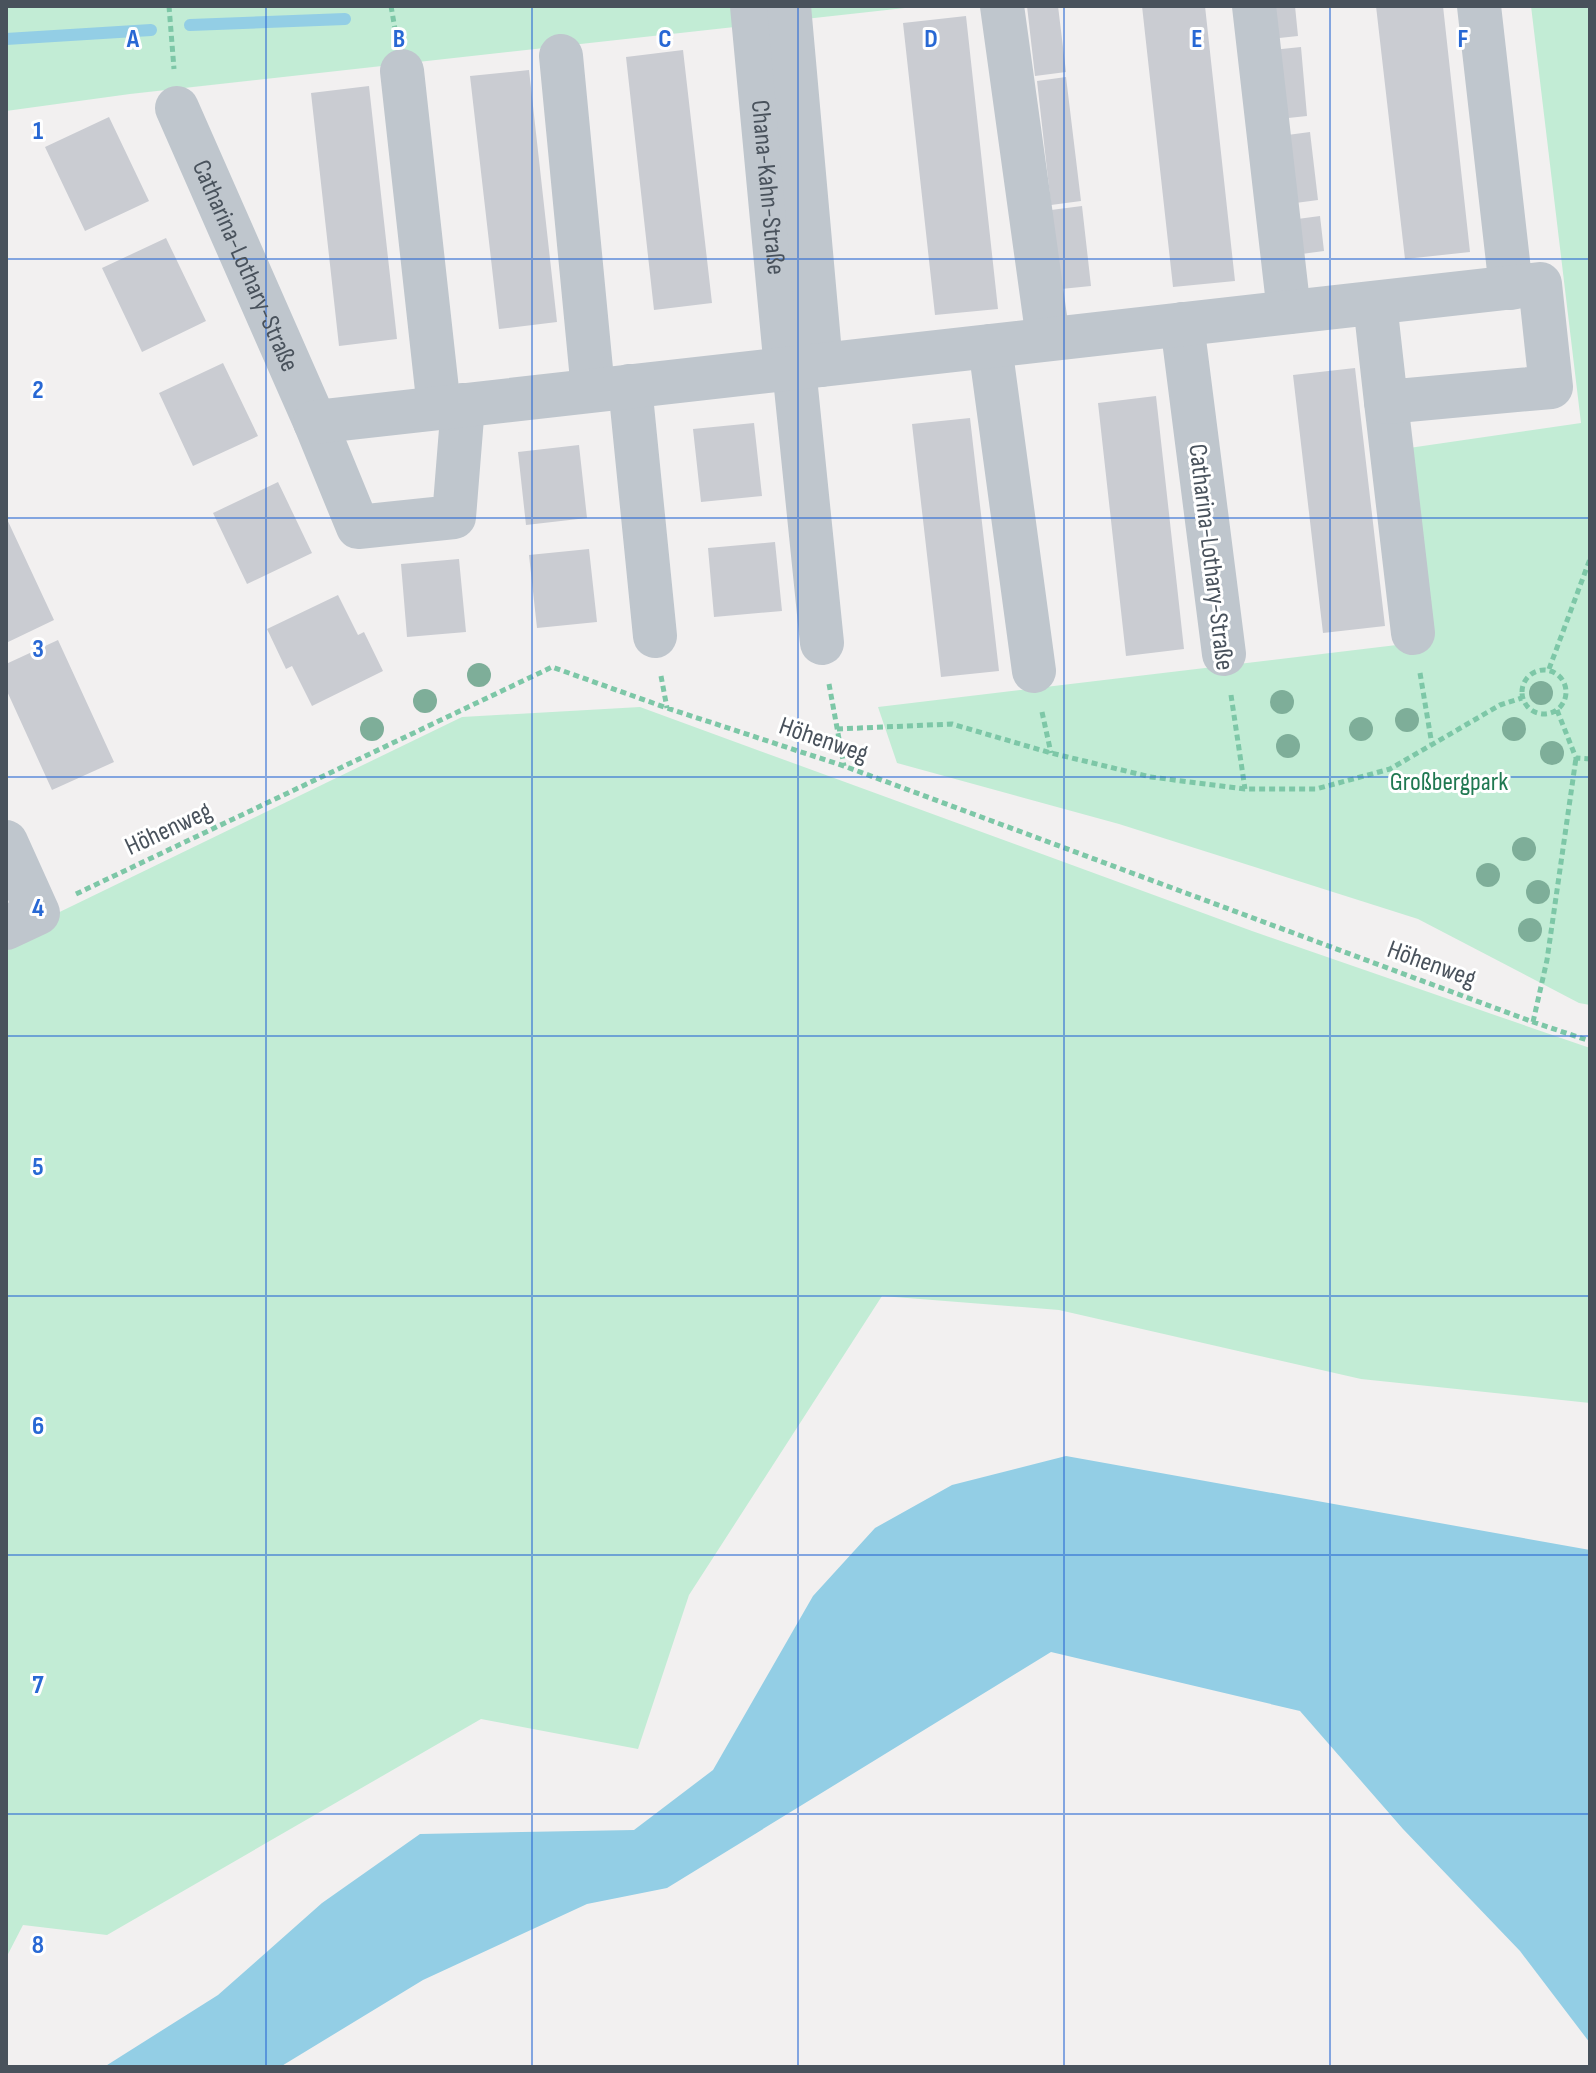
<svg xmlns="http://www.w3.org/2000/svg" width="1596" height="2073" viewBox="0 0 1596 2073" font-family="'Sofia Sans Condensed',sans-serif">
	<rect width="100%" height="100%" fill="#f2f0f0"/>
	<!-- green -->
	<path fill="#c2ecd5" d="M6,6H923L130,94L6,111Z
		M1531,6H1590V1005L1579,1003L1418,919L1119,824L897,763L878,707L1430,641L1409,448L1581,423Z
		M640,707L1252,931L1590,1048V1403L1361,1379L1059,1310L882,1296L689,1595L638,1749L481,1719L107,1935L23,1925L6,1958V938L462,717Z"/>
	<!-- water -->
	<path fill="#93cee5" d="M1066,1456L1590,1550V2043L1520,1951L1403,1829L1300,1711L1051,1652L667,1888L587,1904L423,1980L280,2067H104L218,1995L322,1903L420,1834L634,1830L713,1770L813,1596L875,1528L952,1485Z"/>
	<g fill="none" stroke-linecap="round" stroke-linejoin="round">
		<!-- stream -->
		<path stroke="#93cee5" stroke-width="12" d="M190,25L345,19
			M6,39L151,30"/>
	</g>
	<!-- building -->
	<path fill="#caccd2" d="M1027,6H1058L1066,72L1035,76Z
		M1142,6H1205L1235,281L1173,287Z
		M1266,6H1295L1298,36L1270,39Z
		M1376,6H1443L1470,252L1405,259Z
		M966,16L998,309L935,315L903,23Z
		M1301,47L1307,116L1279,119L1272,50Z
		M683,50L712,303L654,310L626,57Z
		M529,70L557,322L499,329L470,76Z
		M1066,77L1081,201L1051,205L1037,81Z
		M369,86L397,339L339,346L311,93Z
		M109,117L149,201L85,231L45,147Z
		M1310,132L1318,200L1288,204L1280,136Z
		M1082,206L1091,286L1061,289L1051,210Z
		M1320,216L1324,251L1294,255L1290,220Z
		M166,238L206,321L142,352L102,268Z
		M223,363L258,436L193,466L159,393Z
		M1355,368L1385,626L1323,633L1293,375Z
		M1156,396L1184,649L1126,656L1098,403Z
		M970,418L999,671L941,677L912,424Z
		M754,423L762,496L701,502L693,429Z
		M579,445L587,518L526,525L518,452Z
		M278,482L312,553L247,584L213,513Z
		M6,517L54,620L6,643Z
		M775,542L782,611L714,617L708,548Z
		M589,549L597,622L537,628L529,555Z
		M459,559L466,632L407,637L401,564Z
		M338,595L358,635L364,632L383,671L312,706L292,666L286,669L267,629Z
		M58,640L114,762L52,790L6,689V664Z"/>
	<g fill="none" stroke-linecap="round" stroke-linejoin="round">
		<!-- path -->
		<path stroke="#7dc7a7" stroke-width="5" stroke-dasharray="6 4" stroke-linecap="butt" d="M169,6L174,69
			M391,6L395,29
			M1549,669L1590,559
			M1522 692a22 22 0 1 1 44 0a22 22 0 1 1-44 0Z
			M1420,673L1432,745
			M661,676L667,708
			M829,684L844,766
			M1231,695L1245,789
			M1557,710L1576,758L1590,759
			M1042,712L1051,753
			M837,729L952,724L1051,753L1151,777L1245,789H1316L1390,769L1500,705L1522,698
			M76,894L552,667L667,708L844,766L1533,1022L1590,1041
			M1533,1022L1547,960L1576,758"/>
		<!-- street -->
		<g stroke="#bfc6cd" stroke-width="44">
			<path id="s1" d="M752,6L786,369"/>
			<path d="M789,6L821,365"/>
			<path d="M1002,6L1048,339"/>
			<path d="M1254,6L1289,312"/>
			<path d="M1479,6L1511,288"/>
			<path d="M561,56L593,390"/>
			<path d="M402,71L439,408"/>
			<path id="s2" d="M177,108L315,422L358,527L454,517L463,405"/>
			<path d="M1182,324L1224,654"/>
			<path d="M990,346L1034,671"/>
			<path d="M794,368L822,643"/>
			<path d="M630,386L655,636"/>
			<path d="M1386,402L1413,633"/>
			<path d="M315,422C723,377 1131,331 1540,284L1551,387L1386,402L1375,303"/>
			<path d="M6,842L38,913L6,928"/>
		</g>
	</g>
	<!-- trees -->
	<g fill="#7eae99">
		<circle cx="479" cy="675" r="12"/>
		<circle cx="1541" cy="693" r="12"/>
		<circle cx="425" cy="701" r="12"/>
		<circle cx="1282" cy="702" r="12"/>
		<circle cx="1407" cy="720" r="12"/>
		<circle cx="372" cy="729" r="12"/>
		<circle cx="1361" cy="729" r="12"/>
		<circle cx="1514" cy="729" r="12"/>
		<circle cx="1288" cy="746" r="12"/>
		<circle cx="1552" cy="753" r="12"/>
		<circle cx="1524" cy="849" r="12"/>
		<circle cx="1488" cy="875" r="12"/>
		<circle cx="1538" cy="892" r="12"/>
		<circle cx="1530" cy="930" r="12"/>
	</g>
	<!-- grid -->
	<path fill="none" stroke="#2868d4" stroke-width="2" stroke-opacity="0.55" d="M266,6V2067M532,6V2067M798,6V2067M1064,6V2067M1330,6V2067M6,259H1590M6,518H1590M6,777H1590M6,1036H1590M6,1296H1590M6,1555H1590M6,1814H1590"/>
	<g text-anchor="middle" stroke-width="6" stroke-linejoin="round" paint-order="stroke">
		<!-- street labels -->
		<g font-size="26" fill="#49525c" stroke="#fff">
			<text dy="9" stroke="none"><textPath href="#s1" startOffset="182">Chana-Kahn-Straße</textPath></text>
			<text dy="9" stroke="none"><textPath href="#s2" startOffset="172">Catharina-Lothary-Straße</textPath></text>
			<text transform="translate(1212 557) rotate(83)" y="9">Catharina-Lothary-Straße</text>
			<text transform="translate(824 739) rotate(19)" y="9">Höhenweg</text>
			<text transform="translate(168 828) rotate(-25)" y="9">Höhenweg</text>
			<text transform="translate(1432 963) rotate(20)" y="9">Höhenweg</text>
		</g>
		<!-- park labels -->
		<g font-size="26" fill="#1f7851" stroke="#fff">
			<text x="1449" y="790">Großbergpark</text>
		</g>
	</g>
	<g font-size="26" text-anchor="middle" font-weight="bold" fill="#2868d4" stroke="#fff" stroke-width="6" stroke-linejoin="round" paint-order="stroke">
		<text x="133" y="47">A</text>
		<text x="399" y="47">B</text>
		<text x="665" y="47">C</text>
		<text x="931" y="47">D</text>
		<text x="1197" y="47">E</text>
		<text x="1463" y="47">F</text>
		<text x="38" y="139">1</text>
		<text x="38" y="398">2</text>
		<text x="38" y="657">3</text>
		<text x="38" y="916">4</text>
		<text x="38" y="1175">5</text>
		<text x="38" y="1434">6</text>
		<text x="38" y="1693">7</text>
		<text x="38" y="1953">8</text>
	</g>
	<!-- border -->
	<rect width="1596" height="2073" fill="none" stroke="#49525c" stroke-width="16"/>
</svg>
